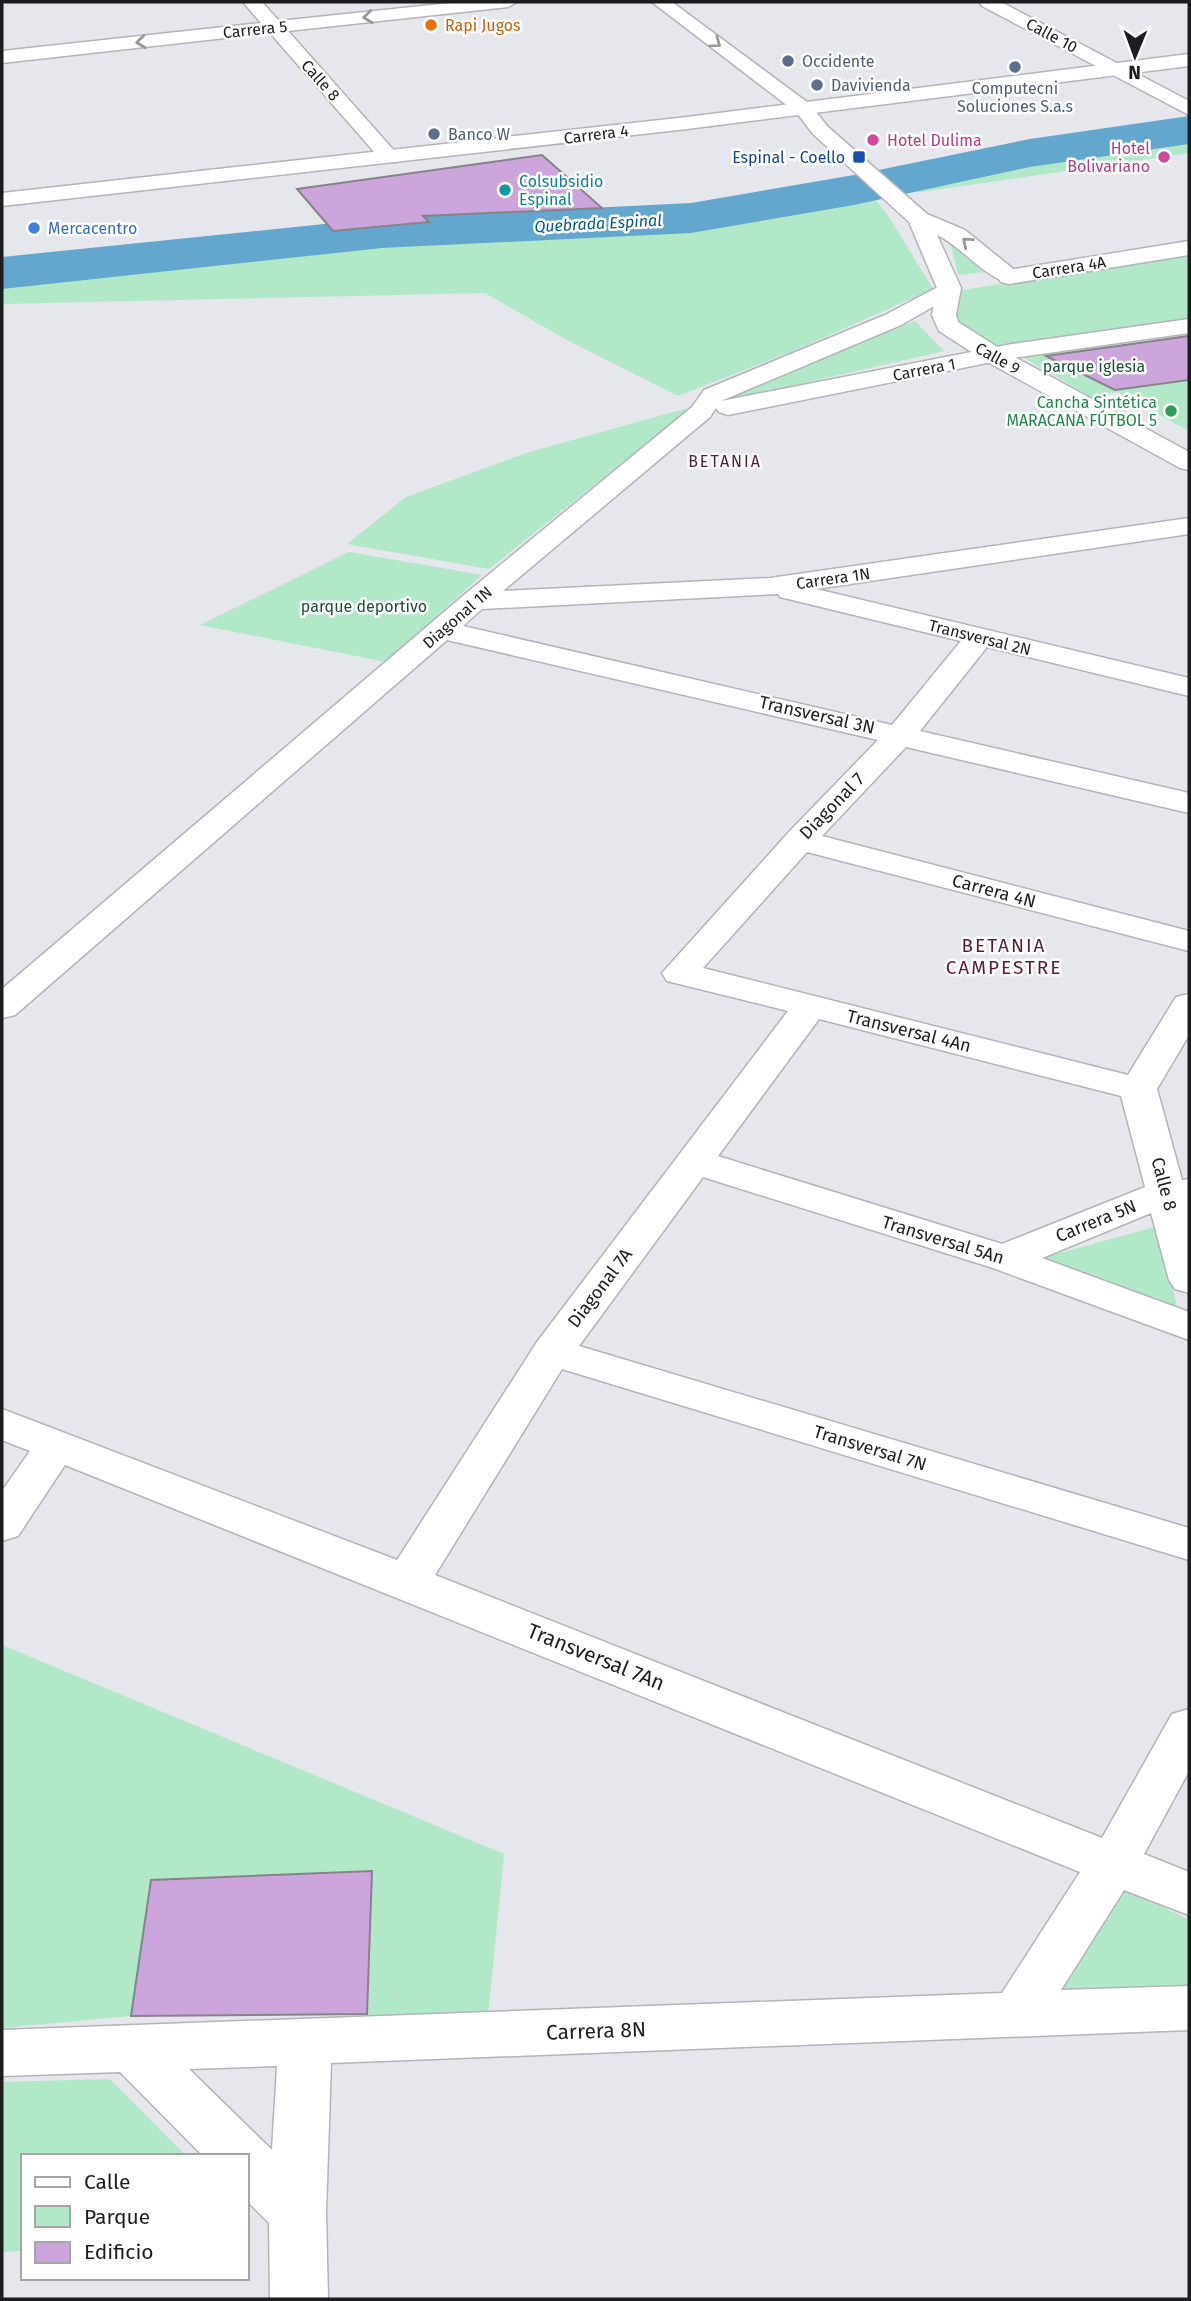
<svg xmlns="http://www.w3.org/2000/svg" width="1191" height="2301" viewBox="0 0 1191 2301" font-family="'Fira Sans',sans-serif">
	<rect width="100%" height="100%" fill="#e6e6ed"/>
	<!-- green -->
	<path fill="#b1e8c8" d="M1189,128V153L921,192H913L886,171L1008,150Z
		M862,182L889,217L933,289L798,349L678,396L567,340L485,293L2,304V259L265,238L428,222L424,217L715,204Z
		M950,241L993,271L958,275Z
		M1189,252V321L995,351L958,324L954,313L958,291Z
		M915,321L944,351L730,400L726,397Z
		M1100,338L1169,383L1189,380V431L1118,392L1091,397L1012,351Z
		M692,407L489,569L347,544L406,497L529,452Z
		M349,552L482,575L386,662L200,625Z
		M1158,1226L1178,1311L1034,1260Z
		M2,1645L504,1854L488,2016H367L371,1871L151,1880L131,2016L2,2028Z
		M1122,1886L1189,1920V1995L1050,2001Z
		M110,2079L186,2156H23V2251L2,2252V2082Z"/>
	<g fill="none" stroke-linecap="round" stroke-linejoin="round">
		<!-- river -->
		<path fill="#64a7ce" fill-rule="evenodd" d="M1189,116V144L1030,167L854,205L691,233L382,248L2,289V257L382,218L691,203L854,175L1030,139Z"/>
	</g>
	<!-- building -->
	<path fill="#cca5dd" stroke="#878389" stroke-width="2" d="M542,155L602,208L423,216L429,222L333,231L297,189Z
		M1189,336V380L1115,390L1046,356Z
		M372,1871L367,2014L131,2016L151,1880Z"/>
	<g fill="none" stroke-linecap="round" stroke-linejoin="round">
		<defs>
			<path id="street" d="M243,2H262L279,21L460,2H517L508,7L288,31L397,154L400,158L397,162H383L270,33L2,63V51L261,23Z
				M979,2H1001L1189,101V115L982,6Z
				M1189,241V255L1009,284L1001,282L997,277L1001,272L1009,270Z
				M949,281L957,283L961,288L957,293L901,325L721,401L1012,344L1189,319V333L1012,358L728,415L719,412L716,408L710,417L503,591L770,578L1189,518V534L816,589L1189,678V696L987,647L920,731L1189,793V813L906,747L822,836L1189,931V951L807,852L703,968L1128,1075L1176,997L1189,994V1035L1157,1089L1182,1180L1189,1179V1293L1175,1289L1169,1280L1151,1213L1042,1258L1189,1312V1340L990,1267L703,1177L579,1346L1189,1528V1560L562,1369L435,1575L1102,1838L1172,1714L1189,1709V1771L1144,1854L1189,1872V1915L1124,1890L1061,1990L1189,1986V2030L331,2063L326,2213L328,2299H270L269,2223L247,2201V2156H203L120,2072L2,2076V2030L1002,1993L1080,1872L65,1465L18,1536L2,1541V1491L30,1451L2,1440V1409L397,1560L537,1342L788,1011L667,981L662,973L788,833L878,740L447,640L15,1015L2,1018V989L464,595L692,407L704,390L885,315ZM778,594L780,597L961,641L892,725L463,626L482,609ZM819,1019L1121,1096L1145,1187L1002,1244L718,1156ZM277,2066L272,2150L189,2069Z"/>
			<path id="secondary" d="M652,2H672L811,105L827,126L927,214L965,230L1017,272L1021,277L1017,282C993,288 961,245 937,235L961,288L956,315L958,322L1002,350L1189,452V470L1180,468L984,360L939,331L932,315L937,288L909,222L813,134L797,113Z"/>
			<path id="primary" d="M1189,54V66L687,129L2,206V193L687,117Z"/>
		</defs>
		<!-- street casing -->
		<use href="#street" stroke="#b4b3ba" stroke-width="3"/>
		<!-- secondary casing -->
		<use href="#secondary" stroke="#b4b3ba" stroke-width="3"/>
		<!-- primary casing -->
		<use href="#primary" stroke="#b4b3ba" stroke-width="3"/>
		<!-- street -->
		<use href="#street" fill="#fff" fill-rule="evenodd"/>
		<!-- secondary -->
		<use href="#secondary" fill="#fff" fill-rule="evenodd"/>
		<!-- primary -->
		<use href="#primary" fill="#fff" fill-rule="evenodd"/>
	</g>
	<!-- one-way arrows -->
	<defs><path id="oneway-chevron" d="M-2-3.5L2.5 0L-2 3.5" fill="none" stroke-width="1.6" stroke-linecap="round" stroke-linejoin="round" transform="scale(1.75)"/></defs>
	<g stroke="#99999a">
		<use href="#oneway-chevron" transform="translate(368 17) rotate(174)"/>
		<use href="#oneway-chevron" transform="translate(141 42) rotate(174)"/>
		<use href="#oneway-chevron" transform="translate(716 43) rotate(37)"/>
		<use href="#oneway-chevron" transform="translate(967 242) rotate(-140)"/>
	</g>
	<!-- markers -->
	<circle fill="#e8710a" stroke="#fff" stroke-width="2.5" cx="431" cy="25" r="7"/>
	<g fill="#5c6f8a" stroke="#fff" stroke-width="2.5">
		<circle cx="788" cy="61" r="7"/>
		<circle cx="1015" cy="67" r="7"/>
		<circle cx="817" cy="85" r="7"/>
		<circle cx="434" cy="134" r="7"/>
	</g>
	<g fill="#d1479c" stroke="#fff" stroke-width="2.5">
		<circle cx="873" cy="140" r="7"/>
		<circle cx="1164" cy="157" r="7"/>
	</g>
	<rect fill="#1a4fb4" stroke="#fff" stroke-width="2.5" x="852" y="150" width="14" height="14" rx="3.5"/>
	<circle fill="#0f9aa8" stroke="#fff" stroke-width="2.5" cx="505" cy="190" r="7"/>
	<circle fill="#3f7fe0" stroke="#fff" stroke-width="2.5" cx="34" cy="228" r="7"/>
	<circle fill="#2e9e5b" stroke="#fff" stroke-width="2.5" cx="1171" cy="411" r="7"/>
	<g text-anchor="middle" stroke-width="5" stroke-linejoin="round" paint-order="stroke">
		<!-- far-food labels -->
		<g font-size="16" fill="#c56008" stroke="#fff" text-anchor="start">
			<text x="445" y="31">Rapi Jugos</text>
		</g>
		<!-- far-street labels -->
		<g font-size="16" fill="#1d1d1f" stroke="#fff">
			<text transform="translate(255 29) rotate(-6)" y="6">Carrera 5</text>
			<text transform="translate(1052 35) rotate(28)" y="6">Calle 10</text>
			<text transform="translate(321 80) rotate(48)" y="6">Calle 8</text>
			<text transform="translate(596 134) rotate(-7)" y="6">Carrera 4</text>
			<text transform="translate(1069 267) rotate(-9)" y="6">Carrera 4A</text>
			<text transform="translate(998 358) rotate(29)" y="6">Calle 9</text>
			<text transform="translate(924 369) rotate(-11)" y="6">Carrera 1</text>
			<text transform="translate(833 578) rotate(-8)" y="6">Carrera 1N</text>
			<text transform="translate(457 617) rotate(-41)" y="6">Diagonal 1N</text>
			<text transform="translate(980 637) rotate(14)" y="6">Transversal 2N</text>
		</g>
		<!-- far-service labels -->
		<g font-size="16" fill="#4e5e75" stroke="#fff" text-anchor="start">
			<text x="802" y="67">Occidente</text>
			<text x="831" y="91">Davivienda</text>
			<text x="1015" y="94" text-anchor="middle">Computecni<tspan x="1015" dy="18">Soluciones S.a.s</tspan></text>
			<text x="448" y="140">Banco W</text>
		</g>
		<!-- far-hotel labels -->
		<g font-size="16" fill="#b23c85" stroke="#fff" text-anchor="start">
			<text x="887" y="146">Hotel Dulima</text>
			<text x="1150" y="154" text-anchor="end">Hotel<tspan x="1150" dy="18">Bolivariano</tspan></text>
		</g>
		<!-- far-transit labels -->
		<g font-size="16" fill="#164399" stroke="#fff" text-anchor="end">
			<text x="845" y="163">Espinal - Coello</text>
		</g>
		<!-- far-culture labels -->
		<g font-size="16" fill="#0d838f" stroke="#fff" text-anchor="start">
			<text x="519" y="187">Colsubsidio<tspan x="519" dy="18">Espinal</tspan></text>
		</g>
		<!-- far-water labels -->
		<g font-size="16" font-style="italic" fill="#005b81" stroke="#fff">
			<text transform="translate(598 223) rotate(-3)" y="6">Quebrada Espinal</text>
		</g>
		<!-- far-shop labels -->
		<g font-size="16" fill="#366cbe" stroke="#fff" text-anchor="start">
			<text x="48" y="234">Mercacentro</text>
		</g>
		<!-- far-park labels -->
		<g font-size="16" fill="#1a4f35" stroke="#fff">
			<text x="1094" y="372">parque iglesia</text>
			<text x="364" y="612">parque deportivo</text>
		</g>
		<!-- far-leisure labels -->
		<g font-size="16" fill="#27864d" stroke="#fff" text-anchor="end">
			<text x="1157" y="408">Cancha Sintética<tspan x="1157" dy="18">MARACANA FÚTBOL 5</tspan></text>
		</g>
		<!-- far-neighbourhood labels -->
		<g font-size="16" letter-spacing="2" fill="#5a1936" stroke="#fff">
			<text x="725" y="467">BETANIA</text>
		</g>
		<!-- street labels -->
		<g font-size="18" fill="#1d1d1f" stroke="#fff">
			<text transform="translate(817 715) rotate(13)" y="6">Transversal 3N</text>
			<text transform="translate(832 806) rotate(-46)" y="6">Diagonal 7</text>
			<text transform="translate(994 891) rotate(15)" y="6">Carrera 4N</text>
			<text transform="translate(909 1031) rotate(14)" y="6">Transversal 4An</text>
			<text transform="translate(1164 1184) rotate(75)" y="6">Calle 8</text>
			<text transform="translate(1096 1221) rotate(-22)" y="6">Carrera 5N</text>
			<text transform="translate(943 1240) rotate(17)" y="6">Transversal 5An</text>
			<text transform="translate(600 1288) rotate(-53)" y="6">Diagonal 7A</text>
			<text transform="translate(870 1448) rotate(17)" y="6">Transversal 7N</text>
		</g>
		<!-- neighbourhood labels -->
		<g font-size="19" letter-spacing="2" fill="#5a1936" stroke="#fff">
			<text x="1004" y="952">BETANIA<tspan x="1004" dy="22">CAMPESTRE</tspan></text>
		</g>
		<!-- near-street labels -->
		<g font-size="21" fill="#1d1d1f" stroke="#fff">
			<text transform="translate(596 1657) rotate(22)" y="7">Transversal 7An</text>
			<text transform="translate(596 2031) rotate(-2)" y="7">Carrera 8N</text>
		</g>
	</g>
	<!-- border -->
	<rect width="1191" height="2301" fill="none" stroke="#1d1d1f" stroke-width="7"/>
	<!-- legend -->
	<rect x="21" y="2154" width="228" height="126" fill="#ffffff" stroke="#a5a5a5" stroke-width="2"/>
	<rect x="35" y="2177" width="35" height="10" fill="#ffffff" stroke="#a5a5a5" stroke-width="2"/>
	<text x="84" y="2189" font-size="21" fill="#1d1d1f">Calle</text>
	<rect x="35" y="2206" width="35" height="21" fill="#b1e8c8" stroke="#a5a5a5" stroke-width="2"/>
	<text x="84" y="2224" font-size="21" fill="#1d1d1f">Parque</text>
	<rect x="35" y="2242" width="35" height="21" fill="#cca5dd" stroke="#a5a5a5" stroke-width="2"/>
	<text x="84" y="2259" font-size="21" fill="#1d1d1f">Edificio</text>
	<!-- north arrow -->
	<g transform="translate(1135 56) rotate(181)" stroke="#ffffff" stroke-width="5" paint-order="stroke">
	<path d="M0-5L12 26L0 18L-12 26Z" fill="#1d1d1f"/>
	<text y="-10" font-size="19" font-weight="bold" text-anchor="middle" fill="#1d1d1f">N</text>
	</g>
</svg>
